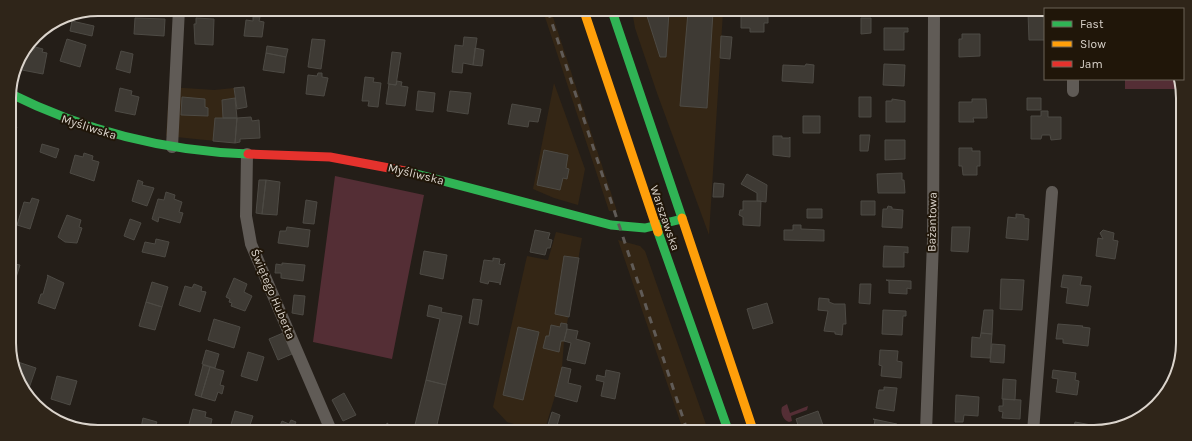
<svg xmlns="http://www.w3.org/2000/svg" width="1192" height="441" viewBox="0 0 1192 441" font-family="Karla,sans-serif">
	<rect width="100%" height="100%" fill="#241e18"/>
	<!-- built -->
	<path fill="#342615" d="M543,11H551L617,211H609Z
		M632,11L723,12L709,235L657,93L635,28Z
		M554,83L585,169L578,205L554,198L533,189Z
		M169,87L214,90L234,88L237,118L235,143L166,136Z
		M556,232L582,238L564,341L562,367L555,396L545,429H531L507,422L493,407L527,256L548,260Z
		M618,240L640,246L645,251L708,430H683Z"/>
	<!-- green -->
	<path fill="#542e35" d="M1125,79H1179L1182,89H1125Z
		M335,176L424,195L392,359L313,342Z
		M787,404L790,413L808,406L807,410L791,416L792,421L789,422C783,420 780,412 782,407Z"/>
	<!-- building -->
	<path fill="#3e3a34" stroke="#4d4a44" d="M643,11L669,12L666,57H660L646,13Z
		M688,12H713L707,108L680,106Z
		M750,12H768V23H764V32H750V28H741V14H750Z
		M1028,13H1042V17H1045V40H1029Z
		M253,17H260L259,21L264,22L262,37L244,36L246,20L253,21Z
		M135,18L165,19L164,36L134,34Z
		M196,18L214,19L213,45L195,44L194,24H196Z
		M861,18H871V33L861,34Z
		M72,21L94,26L92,36L70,31Z
		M884,28H908V32H904V50H884Z
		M962,34H980V56L959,57V39H962Z
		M721,36L732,37L730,59L720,58Z
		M464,37L477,38L473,65L463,63L462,73L452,72L455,45L463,46Z
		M67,39L86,45L80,67L60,61Z
		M312,39L325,40L321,69L308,67Z
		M267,46L288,49L286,57L266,53Z
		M35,47L43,49L42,52L47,53L43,74L22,70L26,49L34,50Z
		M475,48L484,50L482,66L473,65Z
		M121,51L133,54L130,73L116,69Z
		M392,52L401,53L396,85L388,84Z
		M266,53L286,57L284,73L263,70Z
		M806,64L814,65L813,83L782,81L783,65L805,66Z
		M884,64L905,65L904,86L883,85Z
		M318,73H322V77L328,78L324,96L306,94L308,75L317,76Z
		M365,77L374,78L373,82L381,83L378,107L368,106L369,101H362Z
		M397,81L402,82L401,86L408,87L405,106L386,104L389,84L396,85Z
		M244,87L247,107L237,109L234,88Z
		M120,88L132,91L131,95L139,97L135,115L115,111Z
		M418,91L435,93L433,112L416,110Z
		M450,91L471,93L468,114L447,111Z
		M182,97L205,99V107L208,108V116L181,115Z
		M859,97H871V117H859Z
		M235,98L237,118H223L222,100Z
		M1027,98H1041V110H1027Z
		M892,99L905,101V122H886V101H892Z
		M972,99H986L987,118H973L974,122H959V102H972Z
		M512,104L541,109L538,122L529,121L528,127L508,124Z
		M1041,111H1048V117H1061V139L1051,140L1050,135H1042L1041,139H1031V116H1041Z
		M803,116H820V133H803Z
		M251,117L252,121L259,120L260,138L240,139V142L235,143L237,118Z
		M215,118H237L235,143L213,141Z
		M9,125L17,127L12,142L9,141Z
		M860,135H870L868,151H860Z
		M773,136H782V138H789L790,137V157L773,155Z
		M885,140H905V159L885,160Z
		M42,144L59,149L56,158L40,152Z
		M959,148H972V151H980V166H977V175H963L962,166H959Z
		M544,150L568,155L566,168L569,169L567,179L563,178L560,190L537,185Z
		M84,153L93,156L92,160L99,162L94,181L70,173L75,155L83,157Z
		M902,173V180H904L905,193H878L877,174Z
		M10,174L15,176L10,193Z
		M747,174L767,185L766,202L757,201V193L741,184Z
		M138,180L143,182L142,185L154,188L147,206L132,201Z
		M259,180H266L262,214L256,213Z
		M266,180L280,182L277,215L262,214Z
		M714,183L724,184L723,197H713Z
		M166,192L175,195L174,199L182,202L179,212L183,213L180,223L159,217L158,222L152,219L158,199L164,200Z
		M32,198L39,200L30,229L17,225L24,202L30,203Z
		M306,200L317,202L314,224L303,223Z
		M743,201H761L760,226L743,225V217L739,215L740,210H743Z
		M861,201H875V215H861Z
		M888,206L892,207V209L903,210L902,228L882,227L883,209H887Z
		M807,209H822V218H807Z
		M1016,214L1024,215V218L1029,219L1028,240L1006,238L1008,217L1016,218Z
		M67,215L81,220L79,227L82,228L77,243L65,242L58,237Z
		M130,219L141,223L134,240L124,236Z
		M793,225H801V229L824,230V241L784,240V230H793Z
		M287,227L310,230L308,247L278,243L280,231H286Z
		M952,227H970L968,252L951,251Z
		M535,230L550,233L548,239L552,240L550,248H547L545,255L530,252Z
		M1103,230L1114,233L1113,240L1118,241L1115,259L1096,256L1098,238L1103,239L1100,233Z
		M156,239L169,242L165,257L142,252L145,242L155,244Z
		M884,246L908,247V253L904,252V267H883Z
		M424,251L447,255L443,279L420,274Z
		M564,256L579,258L569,317L555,314Z
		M493,258L500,259L499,264L503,265L505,263L500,285V283L489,281L488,284L480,282L484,260L493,261Z
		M10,263L20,265L11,293H10Z
		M282,263L305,265L303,281L281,278V273H275L276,264L282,265Z
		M47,275L64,283L55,309L38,303L41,294H43L48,276Z
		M1063,275L1082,277L1080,285L1091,286L1088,306L1066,303L1068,288L1061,287Z
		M234,278L247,284L244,292L252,296L245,311L231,306L232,303L229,302L230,299L226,297Z
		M1001,279L1024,280L1022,310L1000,309Z
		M886,280L911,281V289L907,288V294L889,293V281Z
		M152,282L168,287L162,307L146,302Z
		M194,284L202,287L201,291L206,292L200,312L179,305L185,286L192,288Z
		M860,284H871L870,304L859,303Z
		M294,295L305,296L303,315L292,313Z
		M819,298L829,299V302L834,304H845L846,324H843L842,335L835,334V332L824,331L828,311L818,310Z
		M473,299L482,300L478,325L469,323Z
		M146,302L162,307L155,330L139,326Z
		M767,303L773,323L753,329L747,309Z
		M429,305L442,308L441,312L462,316L446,385L426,380L440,319L427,316Z
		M883,310L906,311V316H903L902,335L882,334Z
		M984,310H993L992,334L981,333Z
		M214,319L240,327L234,348L208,340Z
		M561,323L567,324V329L564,341H561L559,352L543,348L546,336H549L551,325L560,327Z
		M1058,324L1083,326L1082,327L1090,328L1088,346L1063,343V339H1056Z
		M518,327L539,332L523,400L503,395Z
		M567,329L578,331L576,339L590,343L585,364L567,360L571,343L564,341Z
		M283,333L292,354L278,360L269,339Z
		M981,333L992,334L990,358L971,357L972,337L980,338Z
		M992,344L1005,345L1004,363L990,362Z
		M206,350L219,354L215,368L202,364Z
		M880,350L898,351L897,361L902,362L901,378L881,376L882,366L879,365Z
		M248,352L264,357L257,381L241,376Z
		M18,362L36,368L27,394L15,370Z
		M203,365L210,367L201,397L195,395Z
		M210,367L224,371L220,385L224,386L222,394L218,392L215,401L201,397Z
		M562,367L571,369L568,383L581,386L577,402L555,396Z
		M606,370L620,373L615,399L601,396L604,382L596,380L597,375L605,377Z
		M1053,370L1076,373L1075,380L1079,381L1077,395L1056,392L1058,379L1052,378Z
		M57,376L77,381L70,405L51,399Z
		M1003,379L1016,380L1015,400L1002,399Z
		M426,380L446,385L436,429H414Z
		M884,387L897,388L894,411L876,408L879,390H884Z
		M344,393L356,415L343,421L332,400Z
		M956,395L979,397L978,416L964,415L963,422H955Z
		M1003,399L1021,400L1020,419L1002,418L1003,412L999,411V406H1003Z
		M193,409L206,412L205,417L212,419L210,428H188Z
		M235,411L253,416L249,428H230Z
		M818,411L825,431H800L796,419Z
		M552,412L560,415L556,429L547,428Z
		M143,418L157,422L156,424L167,428H141Z
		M873,419L897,424L896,430L870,431L873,430L875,420Z
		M291,420L296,422L294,426L301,428H279L282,421L289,424Z
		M1075,422L1086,424L1085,432H1073Z
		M388,423L387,425L389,429H378Z
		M1086,424L1091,425L1089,432H1085Z"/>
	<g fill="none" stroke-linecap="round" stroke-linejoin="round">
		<!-- street -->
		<path stroke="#605b56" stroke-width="12" d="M1073,91V79
			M172,147L179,9
			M247,154L246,216L251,244L330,428
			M926,431L933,241L934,13
			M1033,432L1052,192"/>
		<!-- fast -->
		<path stroke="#30b455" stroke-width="9" d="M612,11L682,218
			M9,93C85,131 163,151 248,154
			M405,171L611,225L645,228L682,219
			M658,232L728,430"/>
		<!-- slow -->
		<path stroke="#ff9f0a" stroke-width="9" d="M584,11L658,232
			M682,218L753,430"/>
		<!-- jam -->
		<path stroke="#e5322d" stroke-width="9" d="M248,154L330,157L405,171"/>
		<!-- rail -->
		<path stroke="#605b57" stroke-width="3" stroke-dasharray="7 7" stroke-linecap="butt" d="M548,11L687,430"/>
	</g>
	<g text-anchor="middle" stroke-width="4" stroke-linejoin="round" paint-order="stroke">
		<!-- street labels -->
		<g font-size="12" fill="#dbd4cc" stroke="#201609">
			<text transform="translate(89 127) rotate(18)" y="4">Myśliwska</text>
			<text transform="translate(416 174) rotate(14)" y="4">Myśliwska</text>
			<text transform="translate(665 218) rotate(71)" y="4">Warszawska</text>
			<text transform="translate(932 222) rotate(-89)" y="4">Bażantowa</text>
			<text transform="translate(273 294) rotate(67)" y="4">Świętego Huberta</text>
		</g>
	</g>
	<!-- crop -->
	<path d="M0 0H1192V441H0ZM98 16H1094A82 82 0 0 1 1176 98V343A82 82 0 0 1 1094 425H98A82 82 0 0 1 16 343V98A82 82 0 0 1 98 16Z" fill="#2f2519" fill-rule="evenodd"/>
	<path fill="none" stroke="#dbd4cc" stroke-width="2" d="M98 16H1094A82 82 0 0 1 1176 98V343A82 82 0 0 1 1094 425H98A82 82 0 0 1 16 343V98A82 82 0 0 1 98 16Z"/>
	<!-- legend -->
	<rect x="1044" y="8" width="140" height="72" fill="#201609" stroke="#6b6257"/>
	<rect x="1052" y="21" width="20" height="6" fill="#30b455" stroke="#6b6257"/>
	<text x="1080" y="28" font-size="12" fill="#dbd4cc">Fast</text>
	<rect x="1052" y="41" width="20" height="6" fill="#ff9f0a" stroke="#6b6257"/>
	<text x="1080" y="48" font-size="12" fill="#dbd4cc">Slow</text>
	<rect x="1052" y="61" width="20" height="6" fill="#e5322d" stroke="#6b6257"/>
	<text x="1080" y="68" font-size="12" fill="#dbd4cc">Jam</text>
</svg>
